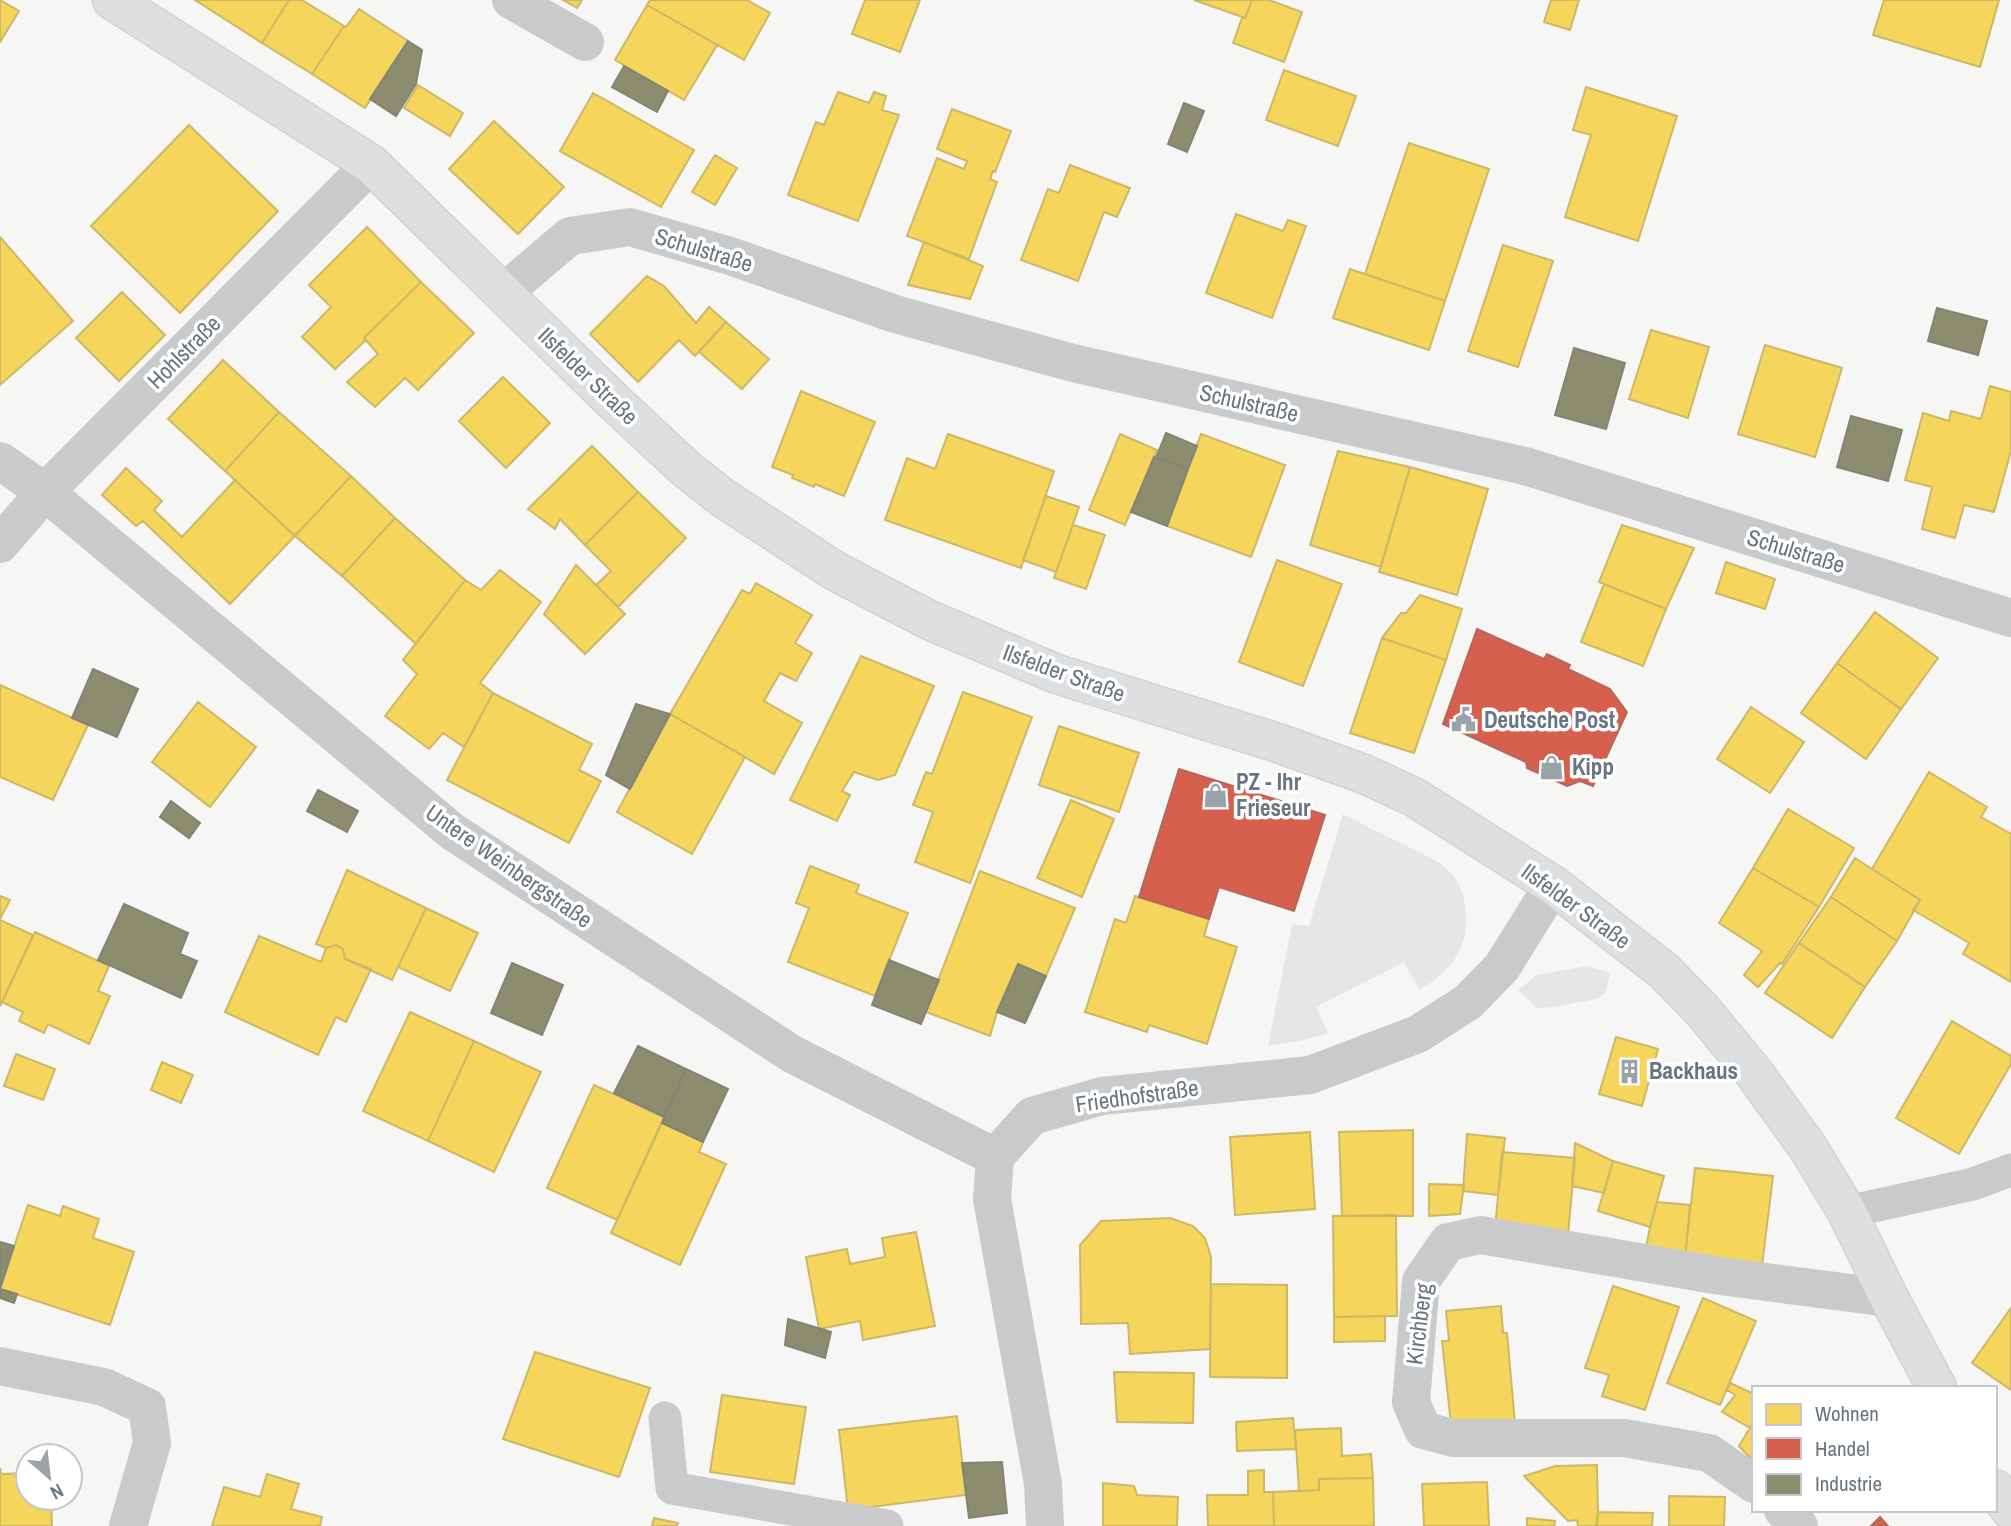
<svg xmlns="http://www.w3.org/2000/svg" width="2011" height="1526" viewBox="0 0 2011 1526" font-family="'Archivo Narrow',sans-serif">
	<rect width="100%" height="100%" fill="#f6f6f5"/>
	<!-- green -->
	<path fill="#e4e7e3" d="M1343,814C1364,825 1384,835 1405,845C1420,853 1439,860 1451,873C1459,882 1464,895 1465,907C1470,947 1453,969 1420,990L1404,962L1316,1007L1328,1033L1304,1040L1268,1046L1292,924L1309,926Z
		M1587,966L1610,973L1606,992L1597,999L1553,1007L1537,1008L1518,990L1537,975Z"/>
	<!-- homes -->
	<path fill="#f6d55c" stroke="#ccb867" stroke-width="2" d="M0,0L19,11L0,42Z
		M195,0H289L262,43Z
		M289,0H302L344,26L312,74L262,43Z
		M563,0H582L577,8Z
		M650,0H747L770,13L744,60L647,5Z
		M865,0H920L900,52L852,34Z
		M1194,0H1252L1245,18Z
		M1252,0H1269L1302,12L1284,62L1233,43L1242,18H1245Z
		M1551,0H1579L1570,30L1544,22Z
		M1884,0H1999L1980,67L1873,35Z
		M647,5L717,45L684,100L615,60Z
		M359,9L408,41L365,108L312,74L344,26L346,27Z
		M1284,70L1356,96L1338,146L1266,120Z
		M418,85L463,113L450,136L404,108Z
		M1586,87L1677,116L1638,241L1565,217L1591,135L1573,130Z
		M838,92L869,103L874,92L886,96L882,110L899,115L858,221L788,195L816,122L824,125Z
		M593,93L694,150L661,207L560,151Z
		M952,109L1011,131L995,172L993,171L990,179L997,182L969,259L907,236L937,158L964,169L967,161L937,149Z
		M494,121L564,187L518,234L449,169Z
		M189,125L278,211L180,313L91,226Z
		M1409,143L1489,169L1445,301L1365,274Z
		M715,155L737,168L715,205L692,192Z
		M1070,165L1130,188L1117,217L1104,212L1078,281L1021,260L1048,189L1059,193Z
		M1236,214L1283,231L1288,220L1306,226L1272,318L1206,293Z
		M367,227L421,282L364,338L366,340L335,369L302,337L331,307L309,285Z
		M0,237L73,321L0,385Z
		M924,242L983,266L970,299L908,285Z
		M1503,245L1553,261L1518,367L1468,351Z
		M1350,269L1445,301L1429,350L1333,318Z
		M647,276L664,286L696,323L709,307L726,322L695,356L679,340L638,382L590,334Z
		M421,282L474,333L418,390L405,378L375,407L347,382L378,354L364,338Z
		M122,292L165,335L119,381L76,338Z
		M726,322L769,359L742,389L699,352Z
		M1651,330L1709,347L1688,418L1629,399Z
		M1765,345L1842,368L1815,457L1738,434Z
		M223,360L279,412L225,471L168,419Z
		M503,377L550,423L506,468L459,421Z
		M1990,386L2011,392V451L1994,512L1964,505L1955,538L1922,529L1932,487L1905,480L1923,413L1949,421L1951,411L1981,419Z
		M801,391L875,422L844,496L815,484L814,487L792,478L793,475L772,467Z
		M279,412L351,476L295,536L225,471Z
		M948,434L1054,471L1021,568L885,520L907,458L935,469Z
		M1120,434L1157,450L1125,525L1089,510Z
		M1201,434L1285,465L1251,557L1167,526Z
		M592,446L638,492L585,545L560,519L555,529L528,509Z
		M1338,451L1410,467L1381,567L1310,545Z
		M1410,467L1488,489L1457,595L1379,572Z
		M126,468L162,501L154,510L182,537L235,480L295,536L230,604L143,521L136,526L102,495Z
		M351,476L395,518L342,576L295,536Z
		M638,492L686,538L618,607L596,585L611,571L585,545Z
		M1046,496L1079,507L1056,572L1023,560Z
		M395,518L465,580L416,644L342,576Z
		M1073,525L1105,535L1086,589L1054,578Z
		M1622,525L1694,548L1666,609L1599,582Z
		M1277,560L1342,584L1303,686L1239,662Z
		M1726,562L1775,579L1765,609L1716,593Z
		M576,565L625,614L585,654L544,614Z
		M500,570L541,602L480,683L493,693L464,747L443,733L429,749L385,716L417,674L403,660L465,580L481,590Z
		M756,583L812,615L795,643L812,653L796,681L780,673L764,701L802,723L774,774L670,714L742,590L750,594Z
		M1604,584L1666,609L1643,666L1581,642Z
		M1420,595L1462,609L1446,660L1382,638L1401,613H1406Z
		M1875,612L1938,658L1901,709L1837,663Z
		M1382,638L1446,660L1414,753L1350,733Z
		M861,656L934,686L895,775L878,780L854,772L842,791L850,795L837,821L790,800Z
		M1837,663L1901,709L1866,759L1801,713Z
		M0,685L88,725L53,800L0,777Z
		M963,692L1032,717L970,883L915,862L933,812L913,805L926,772L932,774Z
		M493,693L592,744L579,770L601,781L569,843L447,780Z
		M198,702L256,747L210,807L152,762Z
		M1751,707L1804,742L1770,793L1717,759Z
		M670,714L745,757L692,854L617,812Z
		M1059,726L1139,753L1119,812L1039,785Z
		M1929,772L1987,807L1981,817L2011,834V982L1963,954L1969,943L1913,910L1920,900L1872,869Z
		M1071,800L1114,819L1082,897L1037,878Z
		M1788,809L1854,848L1819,907L1753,868Z
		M1855,858L1920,900L1897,941L1831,897Z
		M810,866L859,885L856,893L908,913L875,996L788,962L809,908L796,903Z
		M1753,868L1819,907L1782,964L1780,963L1758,987L1744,975L1762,951L1719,923Z
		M347,870L426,908L392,980L345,959L343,949L336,945L326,948L316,944Z
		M980,871L1075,908L1046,976L1018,964L997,1012L990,1036L926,1012Z
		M0,896L10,900L0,919Z
		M1135,896L1209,919L1204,936L1237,947L1207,1044L1149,1025L1147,1032L1085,1012L1115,919L1126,923Z
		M1831,897L1897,941L1865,987L1799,943Z
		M426,908L478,933L450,991L398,967Z
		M0,920L33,935L0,1006Z
		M35,932L109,966L98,991L110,996L89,1044L48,1024L44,1033L19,1021L23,1012L2,1002Z
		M259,936L321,962L326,948L336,945L343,949L345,959L371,969L346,1022L336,1017L318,1055L225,1012Z
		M1799,943L1865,987L1832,1038L1765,993Z
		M410,1012L474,1041L428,1141L363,1111Z
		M1952,1021L2011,1056V1064L1959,1154L1896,1118Z
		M1616,1037L1658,1049L1642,1106L1599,1094Z
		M474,1041L541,1072L494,1172L428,1141Z
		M16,1054L55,1069L43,1100L4,1086Z
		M162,1062L193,1075L181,1103L151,1090Z
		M594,1085L664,1117L617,1220L547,1188Z
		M662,1123L703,1142L699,1152L726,1164L680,1265L611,1233Z
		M1413,1130V1216H1342L1339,1132Z
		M1310,1132L1315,1209L1235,1215L1230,1137Z
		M1467,1134L1505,1138L1498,1195L1463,1191Z
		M1575,1143L1613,1161L1604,1193L1572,1186Z
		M1502,1152L1575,1158L1568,1235L1495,1229Z
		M1613,1161L1664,1176L1650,1227L1598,1211Z
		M1695,1168L1773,1176L1762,1266L1685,1257Z
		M1429,1184L1464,1185L1460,1214L1429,1216Z
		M1657,1202L1690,1205L1685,1257L1645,1253L1650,1227Z
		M28,1205L60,1216L63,1206L99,1219L93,1238L134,1252L110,1325L0,1289Z
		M1396,1215L1397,1316L1334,1317L1333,1216Z
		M1170,1218L1193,1226L1205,1238L1211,1257L1210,1349L1130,1354L1128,1323L1081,1324L1080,1245L1101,1221Z
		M916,1232L935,1326L863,1340L860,1321L819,1329L806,1257L847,1249L850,1264L885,1257L882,1238Z
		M1211,1284L1287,1285V1378L1210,1377Z
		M1613,1286L1679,1307L1645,1410L1602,1396L1609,1375L1585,1368Z
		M1703,1298L1756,1321L1720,1405L1667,1383Z
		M1501,1306L1503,1333H1507L1515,1424H1451L1442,1341H1449L1446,1311Z
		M2011,1308V1390L1972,1363Z
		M1385,1316V1341L1334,1342V1317Z
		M535,1352L650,1388L619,1477L503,1439Z
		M1114,1372L1194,1373L1193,1423L1117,1422Z
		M1730,1383L1754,1394V1421L1750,1428L1722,1412L1735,1395L1727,1390Z
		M722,1395L806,1407L794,1484L710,1472Z
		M957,1416L966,1495L848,1510L839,1430Z
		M1293,1418L1296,1449L1237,1451L1236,1422Z
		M1754,1421V1462L1739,1446Z
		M1341,1428L1342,1456L1371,1454L1373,1478L1319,1479V1490L1299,1491L1295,1430Z
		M1597,1465L1598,1512L1596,1526H1578L1577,1520L1568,1521L1524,1476L1555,1466Z
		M0,1468L1,1474L28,1473V1498H51L52,1526H0Z
		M1264,1470V1492H1273L1274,1526H1208L1207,1495H1248V1471Z
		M267,1474L299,1484L291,1509L322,1517L320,1526H212L224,1487L260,1497Z
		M1373,1478L1374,1526H1274L1273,1492L1319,1490V1479Z
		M1487,1482L1489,1526H1424L1422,1484Z
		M1103,1483L1134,1486L1137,1495L1178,1497L1177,1526H1103Z
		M1669,1496L1725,1497L1724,1526H1669Z
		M1598,1512L1653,1513L1652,1526H1597Z
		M654,1518L678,1523L677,1526H652Z
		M1527,1518L1555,1521L1554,1526H1527Z"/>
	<!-- shops -->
	<path fill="#d6604d" stroke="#b5675d" stroke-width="2" d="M1477,629L1544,659L1547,654L1570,665L1568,669L1610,689L1627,712L1593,786L1580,781L1567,786L1527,768L1526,762L1443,724Z
		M1179,769L1325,815L1294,911L1219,887L1209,919L1139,897Z
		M1880,1517L1888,1526H1871Z"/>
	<!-- industry -->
	<path fill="#8c8c6e" stroke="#828574" stroke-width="2" d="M408,41L422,50L416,84L396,116L370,99Z
		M624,66L668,91L657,112L612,87Z
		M1184,103L1204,111L1187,152L1168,144Z
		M1937,308L1987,321L1978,355L1928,341Z
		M1574,348L1625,363L1606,429L1555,415Z
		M1851,416L1902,430L1888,481L1837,467Z
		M1166,433L1197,446L1188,469L1156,458Z
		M1154,457L1188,469L1167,526L1131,512Z
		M93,669L138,689L117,737L72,718Z
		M636,704L670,714L630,789L606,775Z
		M318,790L358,811L347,832L307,811Z
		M171,801L200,823L189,838L160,817Z
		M124,904L188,933L180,954L197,961L181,998L98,960Z
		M889,960L939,980L921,1024L872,1005Z
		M512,963L563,985L542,1035L491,1013Z
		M1018,964L1046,976L1025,1023L997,1012Z
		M638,1046L686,1069L664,1117L614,1093Z
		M686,1069L728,1089L703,1142L662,1123Z
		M0,1242L14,1246L0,1289L17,1294L14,1303L0,1298Z
		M788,1319L831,1332L825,1358L785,1345Z
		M1002,1462L1007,1513L969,1518L962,1463Z"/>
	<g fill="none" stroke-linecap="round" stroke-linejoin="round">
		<defs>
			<path id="secondary" d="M112,0L371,164L611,399L685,468L723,498L835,571L929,620L1057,674L1278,743L1364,774L1414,797L1553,885L1664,971L1702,1010L1754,1073L1809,1149L1847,1212L1889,1298L1937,1388
				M1995,1489L2011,1510"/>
		</defs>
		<!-- secondary casing -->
		<use href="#secondary" stroke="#d2d3d3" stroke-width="41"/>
		<!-- lane -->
		<path stroke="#c9cacb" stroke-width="33" d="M1847,1212L1973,1184L2011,1170
			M665,1418L672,1488L887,1526"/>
		<!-- street -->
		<path stroke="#c9cacb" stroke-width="38" d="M511,0L585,42
			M503,293L570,236L630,227L730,256L895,314L1073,363L1525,466L2011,618
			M0,461L45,492L453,832L792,1054L995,1157
			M0,544L45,492L371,164
			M0,1366L104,1387L147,1407L152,1443L128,1526
			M1754,1484L1709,1453L1624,1438H1453L1423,1430L1411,1402L1421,1281L1448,1242L1481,1235L1720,1276L1889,1298
			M1783,1510L1799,1526
			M1045,1526L1043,1484L992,1199L995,1157L1032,1116L1102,1096L1310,1075L1418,1034L1468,1002L1502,967L1553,885"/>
		<!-- secondary -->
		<use href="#secondary" stroke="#dedfe0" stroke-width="38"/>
	</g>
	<!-- icons -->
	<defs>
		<symbol id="civic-bare" viewBox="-9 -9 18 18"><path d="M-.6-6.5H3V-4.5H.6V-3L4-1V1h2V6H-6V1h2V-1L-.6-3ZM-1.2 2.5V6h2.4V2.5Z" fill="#9aa3aa" stroke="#fff" stroke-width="2.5" paint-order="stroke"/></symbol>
		<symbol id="shop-bare" viewBox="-9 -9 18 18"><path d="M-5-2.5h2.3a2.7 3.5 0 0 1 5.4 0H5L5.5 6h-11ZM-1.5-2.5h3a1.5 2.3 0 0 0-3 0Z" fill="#9aa3aa" stroke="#fff" stroke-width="2.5" paint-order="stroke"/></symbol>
		<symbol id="building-bare" viewBox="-9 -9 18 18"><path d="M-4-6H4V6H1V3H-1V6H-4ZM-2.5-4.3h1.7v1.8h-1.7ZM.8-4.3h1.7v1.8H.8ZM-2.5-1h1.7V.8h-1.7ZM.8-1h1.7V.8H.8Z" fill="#9aa3aa" stroke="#fff" stroke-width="2.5" paint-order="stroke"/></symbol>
	</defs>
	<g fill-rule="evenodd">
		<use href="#civic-bare" x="1446" y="702" width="35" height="35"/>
		<use href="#shop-bare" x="1534" y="750" width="35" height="35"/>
		<use href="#shop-bare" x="1198" y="778" width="35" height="35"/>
		<use href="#building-bare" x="1612" y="1054" width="35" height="35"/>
	</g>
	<g text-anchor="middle" stroke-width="7" stroke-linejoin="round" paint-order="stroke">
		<!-- street labels -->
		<g font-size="23" fill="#697682" stroke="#fff">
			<text transform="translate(704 250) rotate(17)" y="8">Schulstraße</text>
			<text transform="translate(184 352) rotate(-45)" y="8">Hohlstraße</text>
			<text transform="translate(588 376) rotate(44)" y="8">Ilsfelder Straße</text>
			<text transform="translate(1249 403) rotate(13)" y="8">Schulstraße</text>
			<text transform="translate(1796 551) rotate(17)" y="8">Schulstraße</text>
			<text transform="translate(1064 673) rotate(20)" y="8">Ilsfelder Straße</text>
			<text transform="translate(509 866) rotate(35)" y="8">Untere Weinbergstraße</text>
			<text transform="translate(1576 906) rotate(36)" y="8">Ilsfelder Straße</text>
			<text transform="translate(1137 1096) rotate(-8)" y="8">Friedhofstraße</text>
			<text transform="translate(1419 1324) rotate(-83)" y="8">Kirchberg</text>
		</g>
		<!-- poi labels -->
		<g font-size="23" font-weight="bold" fill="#697682" stroke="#fff" text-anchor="start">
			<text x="1484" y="728">Deutsche Post</text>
			<text x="1572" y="775">Kipp</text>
			<text x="1236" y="790">PZ - Ihr<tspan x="1236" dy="26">Frieseur</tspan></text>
			<text x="1649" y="1079">Backhaus</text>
		</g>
	</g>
	<!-- legend -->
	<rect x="1752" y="1386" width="245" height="126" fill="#ffffff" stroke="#c3c8cd" stroke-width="2"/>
	<rect x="1766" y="1404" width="35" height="21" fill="#f6d55c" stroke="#c3c8cd" stroke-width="2"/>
	<text x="1815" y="1421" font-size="21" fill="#697682">Wohnen</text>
	<rect x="1766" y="1438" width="35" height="21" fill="#d6604d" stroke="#c3c8cd" stroke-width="2"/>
	<text x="1815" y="1456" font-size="21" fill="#697682">Handel</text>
	<rect x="1766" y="1474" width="35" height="21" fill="#8c8c6e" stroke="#c3c8cd" stroke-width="2"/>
	<text x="1815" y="1491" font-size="21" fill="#697682">Industrie</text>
	<!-- north arrow -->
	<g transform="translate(49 1477) rotate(152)"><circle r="33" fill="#ffffff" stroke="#c3c8cd" stroke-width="2"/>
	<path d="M0-5L12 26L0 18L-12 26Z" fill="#9aa3aa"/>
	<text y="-10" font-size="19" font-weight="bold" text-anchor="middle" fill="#697682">N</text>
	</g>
</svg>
